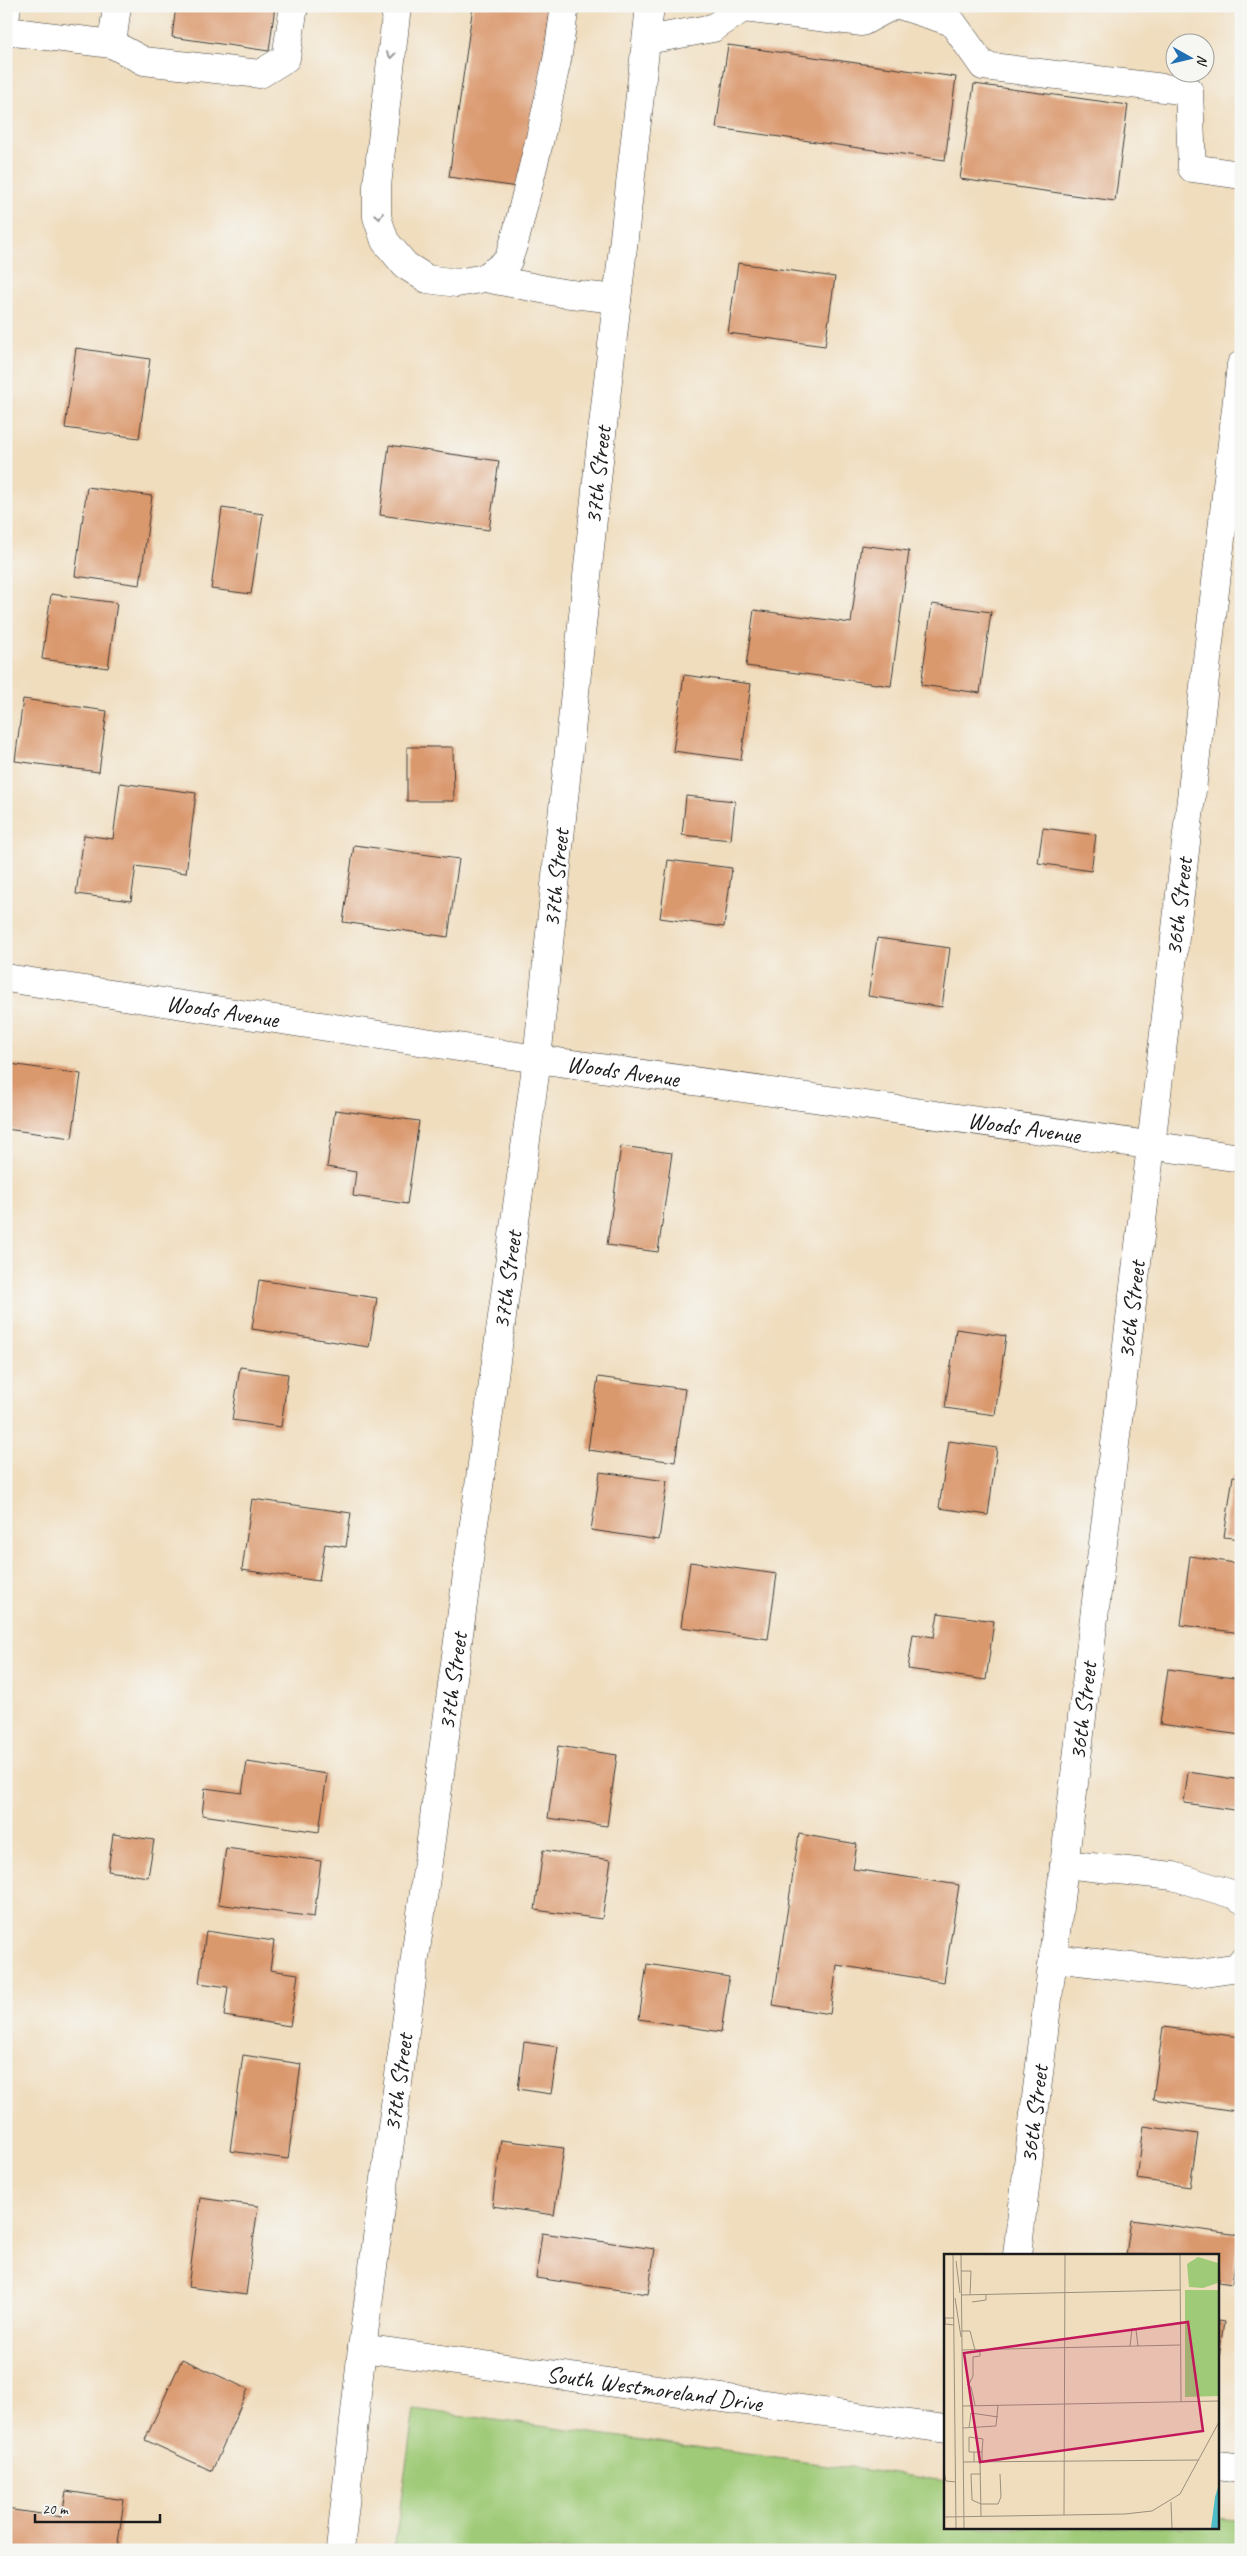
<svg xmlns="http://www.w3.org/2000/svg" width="1247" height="2556" viewBox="0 0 1247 2556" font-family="Caveat,sans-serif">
	<rect width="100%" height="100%" fill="#f6f6f2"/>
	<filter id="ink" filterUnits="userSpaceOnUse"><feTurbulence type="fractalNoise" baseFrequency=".02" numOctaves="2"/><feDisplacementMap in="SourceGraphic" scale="10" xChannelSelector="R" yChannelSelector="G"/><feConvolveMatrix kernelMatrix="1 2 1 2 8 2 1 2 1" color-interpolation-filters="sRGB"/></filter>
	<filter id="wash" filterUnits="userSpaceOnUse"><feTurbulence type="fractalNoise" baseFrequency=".0096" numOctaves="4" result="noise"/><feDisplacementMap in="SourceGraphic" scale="20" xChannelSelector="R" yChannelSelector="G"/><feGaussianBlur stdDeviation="1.12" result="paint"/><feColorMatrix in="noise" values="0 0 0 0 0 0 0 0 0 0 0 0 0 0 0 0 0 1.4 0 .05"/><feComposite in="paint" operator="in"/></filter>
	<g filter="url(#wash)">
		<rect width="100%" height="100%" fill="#f0ddbe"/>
		<!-- green -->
		<path fill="#9fca77" stroke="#5e734a" d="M414,2409L946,2481V2527H1218V2518L1241,2521V2550H394Z"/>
		<g id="blocks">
			<!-- building -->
			<path fill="#da986d" d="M176,6H275L269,51L172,37Z
				M473,6H551L524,188L449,177Z
				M728,45L956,77L945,160L716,128Z
				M974,84L1128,105L1115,201L960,179Z
				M738,263L835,277L825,346L728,333Z
				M76,348L150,359L139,438L65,428Z
				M389,445L499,461L489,530L380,515Z
				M87,487L152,496L140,585L75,576Z
				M222,508L263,514L251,594L211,589Z
				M861,545L909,551L891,686L746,666L754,610L851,623Z
				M51,594L117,603L108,668L42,659Z
				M932,604L991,612L980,693L921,685Z
				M684,675L751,684L741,760L673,751Z
				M23,699L107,711L99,772L15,761Z
				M407,747H453L454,801H407Z
				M120,783L196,793L186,873L136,866L131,901L76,894L84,835L113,839Z
				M686,796L735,801L731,840L682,835Z
				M1043,828L1096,835L1091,871L1038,863Z
				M354,845L459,859L448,937L343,922Z
				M668,860L732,868L724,927L660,918Z
				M877,938L950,948L942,1007L868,996Z
				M10,1064L81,1074L72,1138L6,1129V1089Z
				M335,1110L419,1121L407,1204L353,1196L356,1172L327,1167Z
				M621,1146L672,1153L658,1252L607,1245Z
				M259,1280L377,1298L369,1347L252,1329Z
				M956,1329L1006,1336L995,1415L945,1408Z
				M240,1367L288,1374L281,1427L232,1420Z
				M598,1377L685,1389L675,1462L588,1450Z
				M949,1441L997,1448L988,1515L939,1508Z
				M600,1472L667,1481L659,1540L591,1530Z
				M1233,1476L1241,1477V1539L1224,1537Z
				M252,1499L351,1513L346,1547L325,1544L319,1581L242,1570Z
				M1190,1556L1241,1564V1633L1181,1625Z
				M690,1562L777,1574L768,1639L681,1627Z
				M938,1613L994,1621L986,1680L908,1669L913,1634L934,1637Z
				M1168,1669L1241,1679V1735L1160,1724Z
				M558,1746L617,1755L607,1826L548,1818Z
				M247,1762L327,1774L319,1832L202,1815L205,1788L242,1793Z
				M1188,1772L1241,1780V1811L1184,1803Z
				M113,1834L154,1840L148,1877L108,1871Z
				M799,1834L857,1844L853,1869L959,1885L944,1982L837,1965L830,2014L773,2005Z
				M226,1848L321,1861L314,1917L218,1904Z
				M543,1850L611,1860L602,1919L535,1910Z
				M206,1931L274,1941L270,1970L298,1974L290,2026L224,2016L228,1987L199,1983Z
				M647,1964L729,1977L721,2032L639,2019Z
				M1163,2027L1241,2037V2075L1236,2111L1153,2099Z
				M524,2042L558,2047L551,2094L518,2089Z
				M243,2055L301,2064L288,2159L230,2151Z
				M1144,2126L1198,2134L1190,2187L1137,2179Z
				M501,2140L564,2148L554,2215L492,2206Z
				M200,2198L258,2206L246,2295L188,2287Z
				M1131,2220L1239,2235L1232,2284L1218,2282V2255H1126Z
				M542,2233L655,2249L648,2294L536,2278Z
				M1218,2321L1224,2322L1219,2356H1218Z
				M182,2359L248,2389L212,2471L145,2440Z
				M66,2491L124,2500L117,2550H6V2509L62,2517Z"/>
		</g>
	</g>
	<g filter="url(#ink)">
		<use href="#blocks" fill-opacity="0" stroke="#3c3934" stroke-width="1"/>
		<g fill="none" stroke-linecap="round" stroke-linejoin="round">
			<defs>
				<g id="minor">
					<path d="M397,6L377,186V217L385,241L405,265L427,279L457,283L485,278L562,293L617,299"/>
					<path d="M902,6L952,22L983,66L1189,91L1192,168L1241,175"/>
					<path d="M6,14L7,6"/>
					<path d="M6,31L112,44L117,6"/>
					<path d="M647,40L713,28L743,8L862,22L892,6"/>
					<path d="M112,44L144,61L260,74L286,58L294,6"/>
					<path d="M485,278L508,261L516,236L540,138L557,60L565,6"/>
					<path id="s1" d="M6,978L537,1059L1241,1158"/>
					<path d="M1064,1864L1173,1876L1235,1895L1241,1899"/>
					<path d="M1053,1958L1191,1974L1239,1967L1241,1962"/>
					<path id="s2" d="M1017,2255L1151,1146L1241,365"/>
					<path id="s3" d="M362,2348L946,2429"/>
					<path d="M1218,2466L1241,2469"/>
					<path id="s4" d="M340,2550L362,2348L537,1059L599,461L650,6"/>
				</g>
			</defs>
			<!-- minor casing -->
			<use href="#minor" stroke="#3c3934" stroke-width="29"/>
			<!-- minor -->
			<use href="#minor" stroke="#fff" stroke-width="28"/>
		</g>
		<!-- one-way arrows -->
		<defs><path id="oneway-chevron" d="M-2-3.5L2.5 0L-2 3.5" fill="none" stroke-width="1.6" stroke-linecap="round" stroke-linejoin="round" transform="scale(1.25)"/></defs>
		<g stroke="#999">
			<use href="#oneway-chevron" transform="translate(391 55) rotate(96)"/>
			<use href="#oneway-chevron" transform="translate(379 216) rotate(81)"/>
		</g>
	</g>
	<g text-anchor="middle" stroke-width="5" stroke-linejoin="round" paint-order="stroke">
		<!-- street labels -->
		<g font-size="24" fill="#1c1c1c" stroke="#f6f6f2">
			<text dy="8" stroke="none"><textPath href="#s4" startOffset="2091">37th Street</textPath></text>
			<text dy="8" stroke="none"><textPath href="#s4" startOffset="1686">37th Street</textPath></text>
			<text dy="8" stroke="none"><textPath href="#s2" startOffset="1358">36th Street</textPath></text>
			<text dy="8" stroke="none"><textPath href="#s1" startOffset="219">Woods Avenue</textPath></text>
			<text dy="8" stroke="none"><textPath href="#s1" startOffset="624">Woods Avenue</textPath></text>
			<text dy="8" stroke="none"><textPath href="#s1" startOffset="1029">Woods Avenue</textPath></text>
			<text dy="8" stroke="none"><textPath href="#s4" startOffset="1281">37th Street</textPath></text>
			<text dy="8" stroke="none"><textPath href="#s2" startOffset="952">36th Street</textPath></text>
			<text dy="8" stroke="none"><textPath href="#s4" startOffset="876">37th Street</textPath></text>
			<text dy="8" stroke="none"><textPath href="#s2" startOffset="548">36th Street</textPath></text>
			<text dy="8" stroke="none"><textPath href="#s4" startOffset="471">37th Street</textPath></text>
			<text dy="8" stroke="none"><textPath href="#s2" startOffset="142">36th Street</textPath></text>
			<text dy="8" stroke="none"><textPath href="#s3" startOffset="295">South Westmoreland Drive</textPath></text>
		</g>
	</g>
	<!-- overview -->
	<g transform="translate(944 2254)">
		<rect width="275" height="275" fill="#f0ddbe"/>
		<path d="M254,3L274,9V29L259,34L245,33L243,10ZM241,36H275V142L241,143Z" fill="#9fca77"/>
		<path d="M275,230V274H267L271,243Z" fill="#4fbdc7"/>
		<path fill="none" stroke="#9b907d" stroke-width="1" d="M9,1L12,274M17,1L20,274M236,1L237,148M12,7L16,39M17,17H27L26,41M17,41L236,36M11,44L17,83M28,48L42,46V41M10,64H1V70L10,71M18,77H26L31,96M186,92L188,75L192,76L194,92M18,96L236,91M23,130L27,133L31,151M25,130L29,122V103L36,102V96M19,152L275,147M19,174L52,172L54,151M25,174L27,159L54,163M30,198H25V183L39,185L38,198M19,208L255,206M30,208V198H38V208M36,208L37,262M0,218L2,227L12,228M37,220H27L28,246L37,250H54L57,243L56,220M227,248L228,274M120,261L121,1M0,263L181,260L208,257L236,240L275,168"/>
		<path fill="#c2185b" fill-opacity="0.15" stroke="#c2185b" stroke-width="2.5" d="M244,68L259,177L36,208L20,99Z"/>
		<rect width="275" height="275" fill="none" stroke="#1c1c1c" stroke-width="2.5"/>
	</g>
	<!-- margin -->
	<rect width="1247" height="2556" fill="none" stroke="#f6f6f2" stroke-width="25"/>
	<!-- north arrow -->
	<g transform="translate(1190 58) rotate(98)"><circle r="24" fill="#f6f6f2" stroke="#9f9f9c"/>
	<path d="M0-4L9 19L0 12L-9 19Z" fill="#1f6fb2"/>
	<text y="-8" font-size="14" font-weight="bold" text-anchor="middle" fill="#1c1c1c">N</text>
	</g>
	<!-- scale -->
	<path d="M35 2514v8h125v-8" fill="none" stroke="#1c1c1c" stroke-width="2.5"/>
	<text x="42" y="2514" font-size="15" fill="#1c1c1c" stroke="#f6f6f2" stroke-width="4" paint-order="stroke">20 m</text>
</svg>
